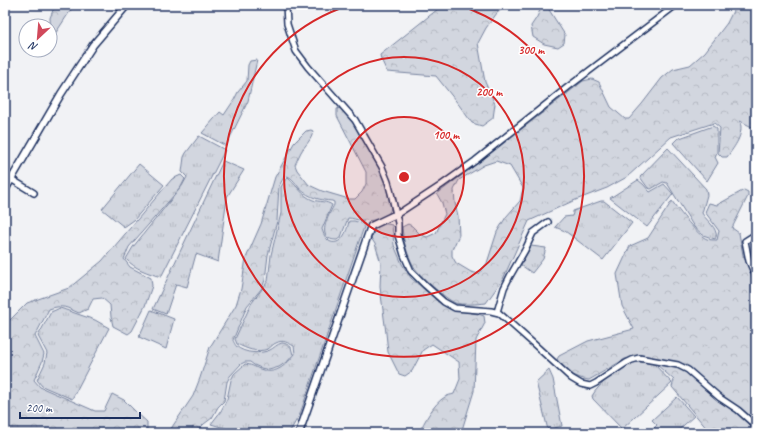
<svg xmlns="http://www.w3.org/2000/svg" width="761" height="438" viewBox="0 0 761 438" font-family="Caveat,sans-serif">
	<defs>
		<pattern id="grass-tufts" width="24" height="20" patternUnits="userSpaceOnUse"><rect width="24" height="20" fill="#d2d6df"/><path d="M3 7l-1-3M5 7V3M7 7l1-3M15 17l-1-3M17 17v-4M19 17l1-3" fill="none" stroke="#b4b8c2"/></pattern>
		<pattern id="forest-crowns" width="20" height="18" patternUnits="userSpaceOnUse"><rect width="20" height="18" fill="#d2d6df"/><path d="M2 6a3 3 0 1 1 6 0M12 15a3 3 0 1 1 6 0" fill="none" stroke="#b4b8c2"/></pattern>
	</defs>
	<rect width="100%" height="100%" fill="#f1f2f5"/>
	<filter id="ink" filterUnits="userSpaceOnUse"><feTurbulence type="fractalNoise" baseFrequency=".025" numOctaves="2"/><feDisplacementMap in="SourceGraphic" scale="8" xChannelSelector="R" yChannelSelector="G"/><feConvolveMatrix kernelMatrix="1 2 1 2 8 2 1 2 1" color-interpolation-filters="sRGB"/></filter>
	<g filter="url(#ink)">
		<!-- grass -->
		<path fill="url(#grass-tufts)" stroke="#76829e" d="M257,60L248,101L226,146L202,133L220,112L224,115L234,100L238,92L247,81L248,65L250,61Z
			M713,126L717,129V152L715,157L718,163L707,181L673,143L677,139Z
			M199,136L225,150L161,277C148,273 135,269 126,259L133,247L182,186L187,177L182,172L184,157L186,153Z
			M668,148L706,189L707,195L702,213C705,219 715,226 716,233C717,235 716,237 715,239L703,235L694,227L667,183L663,182L651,189L648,188L640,177Z
			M223,161L244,170L227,197L218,262L196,254L187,287L176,284L166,314L153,309Z
			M139,164L164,185L134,220L124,227L102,209Z
			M288,178C297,185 302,196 313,200C319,202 327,201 332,205L322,229C323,233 325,238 329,241C334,244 340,242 343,237C346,233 348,226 349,221H354L365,224L300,414L289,433L236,431L221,427L211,424L221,411L227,399L231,380L234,374L245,364C254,365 255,368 263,370C276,375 287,364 295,354L294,346C288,343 283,339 276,343C273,344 271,347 268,349C256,353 247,349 237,344L235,339L251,304L268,281L271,255L281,213V187L285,180Z
			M638,180L643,184L650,192L664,184L673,194L647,227L610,198Z
			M601,201H604L632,223L603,260L565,231L555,227L564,217L572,216L573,213V211Z
			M531,246L546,248L543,259L532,273L521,265Z
			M60,308L95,320L109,328L72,399L42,386L37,380L45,363L47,353L38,336L51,312Z
			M151,310L174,319L166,349L139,337Z
			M634,362H642L654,364L672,383L622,429L593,399L592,396C599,383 620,369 634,362Z
			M549,370L553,379L562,426L548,430L536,382Z
			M677,397L694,416L675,433H649L657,425L652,420Z"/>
		<!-- forest -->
		<path fill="url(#forest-crowns)" stroke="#76829e" fill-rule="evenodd" d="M55,5H74L55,34L51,32L50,18Z
			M443,5H507L497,13L486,28L478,43L485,82L495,104L493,118L482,126L472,123L459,105L436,76L387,72L381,59L380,55Z
			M536,5H546L565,35L564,43L558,47L544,44L533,37L531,26L537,17L540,10Z
			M736,5H756V129L740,121C744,135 735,146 727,157H722L718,153L720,128L714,123L671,137L627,177L607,188L573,201L529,221L503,279L486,303C479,304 461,305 455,303C446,299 417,274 413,265C407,254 403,240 402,227L408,224L412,226L420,234L427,237L436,233L445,214L442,203L437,194L495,150L583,81L592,79L599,82L611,107L625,119H629L642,104L662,78L673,69L690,65L705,52L727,23ZM496,161L510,166L523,188L520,201L506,217L497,232L487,263L479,274L471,272L456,263L452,256V250L459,235L458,216L455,203L454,190L459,180L484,165Z
			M340,108C356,116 389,182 391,200C392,205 391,209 389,213C382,219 371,222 361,220C356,220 353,218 348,218L341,237L337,240C334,240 332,240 328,238C319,231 330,213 334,205V202L332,201C320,200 310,198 300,189C296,184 293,178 287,176L284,177L279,186L277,221L268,255L265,280L262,288L247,306L233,340C233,341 236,346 236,346C245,354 261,354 270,350C274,348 277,344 282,343C285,343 288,345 291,347L293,355L288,361L279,367L269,370L261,368L254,365L250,362H245L241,364L230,376L227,382L224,401L218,407L212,418L204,424L195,433H168L193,396L200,378L210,347L236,305L241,289L246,258L261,224L275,177L294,143L306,131L311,130L313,131C312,140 305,145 301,152C299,156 297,160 295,165L297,170L309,185L322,191L349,199H355L362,192L366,184V172L337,116V109Z
			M181,175L185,179L181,187L129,247L124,259L130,267L151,278L152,286L145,306L132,331L128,334L113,326L111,317L110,305L102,298L93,299L88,309L79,313C67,308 63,304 49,309L35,336L44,354L42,362L34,380L40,387L95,411H104L112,394L124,400L137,413L147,422V433H5V325L27,303L69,288L102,261L172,179Z
			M744,190L748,192V196L732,228L739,233L743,255L745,260L756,271V433H706L708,430L672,387L674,380L647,356L625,359L589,380C578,379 561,370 557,359L559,356L588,341L634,329L622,306L617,274L630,246L648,238L672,201C678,210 698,236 707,239C710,240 714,240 717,240L719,231L705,212L709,203L717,205Z
			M382,223L392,225L394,245L402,264L411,278L440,303L455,310L478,314L484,316L485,323L476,340L474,391L461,433H419C424,422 434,403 445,397C448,395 451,395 454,394L460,379L459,362L432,344L423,350L412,371L405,376L399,374L388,352L386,333L380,287L381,263L375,244L371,238L376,228Z"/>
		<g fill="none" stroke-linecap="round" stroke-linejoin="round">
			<defs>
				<path id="minor" d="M286,5L287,24L296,51L308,67L355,120L382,167L388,182L391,193L398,223V235L404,255L411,271L425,285L444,302L455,308L491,311L499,313L535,345L571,378L581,384L590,386L596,383L626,363L632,360L639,358L678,365L688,370L720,398L738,410L756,426
					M11,179L34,193
					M396,215L440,186L475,161L568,87L676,5
					M756,234L745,241L749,261L756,277
					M497,312L504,288L510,276L525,250L533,233L548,222"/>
				<path id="tertiary" d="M5,190L61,94L93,45L127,5
					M299,433L371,226L392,216L396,215"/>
			</defs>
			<!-- minor casing -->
			<use href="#minor" stroke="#1b2f5e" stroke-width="8"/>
			<!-- tertiary casing -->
			<use href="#tertiary" stroke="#1b2f5e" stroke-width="9"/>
			<!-- minor -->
			<use href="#minor" stroke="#fff" stroke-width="5"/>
			<!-- tertiary -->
			<use href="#tertiary" stroke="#fff" stroke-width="6"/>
		</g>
	</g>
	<!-- distance rings -->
	<circle cx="404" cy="177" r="60" fill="#d62828" fill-opacity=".12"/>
	<g fill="none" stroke="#d62828" stroke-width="2">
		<circle cx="404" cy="177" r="60"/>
		<circle cx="404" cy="177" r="120"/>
		<path d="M458 5A180 180 0 1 1 350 5"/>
	</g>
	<circle cx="404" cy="177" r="6" fill="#d62828" stroke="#fff" stroke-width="2"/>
	<g font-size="12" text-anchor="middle" font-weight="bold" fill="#d62828" stroke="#fff" stroke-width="3" stroke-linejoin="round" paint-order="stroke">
		<text x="531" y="54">300 m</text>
		<text x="489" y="96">200 m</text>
		<text x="446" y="139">100 m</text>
	</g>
	<!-- margin -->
	<rect width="761" height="438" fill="none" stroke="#fff" stroke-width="20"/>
	<rect x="10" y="10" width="741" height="418" fill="none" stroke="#1b2f5e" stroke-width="1.5" filter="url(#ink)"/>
	<!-- north arrow -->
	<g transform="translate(38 38) rotate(206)"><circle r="19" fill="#ffffff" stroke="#a4acbf"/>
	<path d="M0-3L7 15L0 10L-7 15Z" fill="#d1495b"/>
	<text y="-6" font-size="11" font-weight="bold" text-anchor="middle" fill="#1b2f5e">N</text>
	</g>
	<!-- scale -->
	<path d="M20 412v6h120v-6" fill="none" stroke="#1b2f5e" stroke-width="2"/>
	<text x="26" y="412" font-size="12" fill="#1b2f5e" stroke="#ffffff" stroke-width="3" paint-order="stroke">200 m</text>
</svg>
